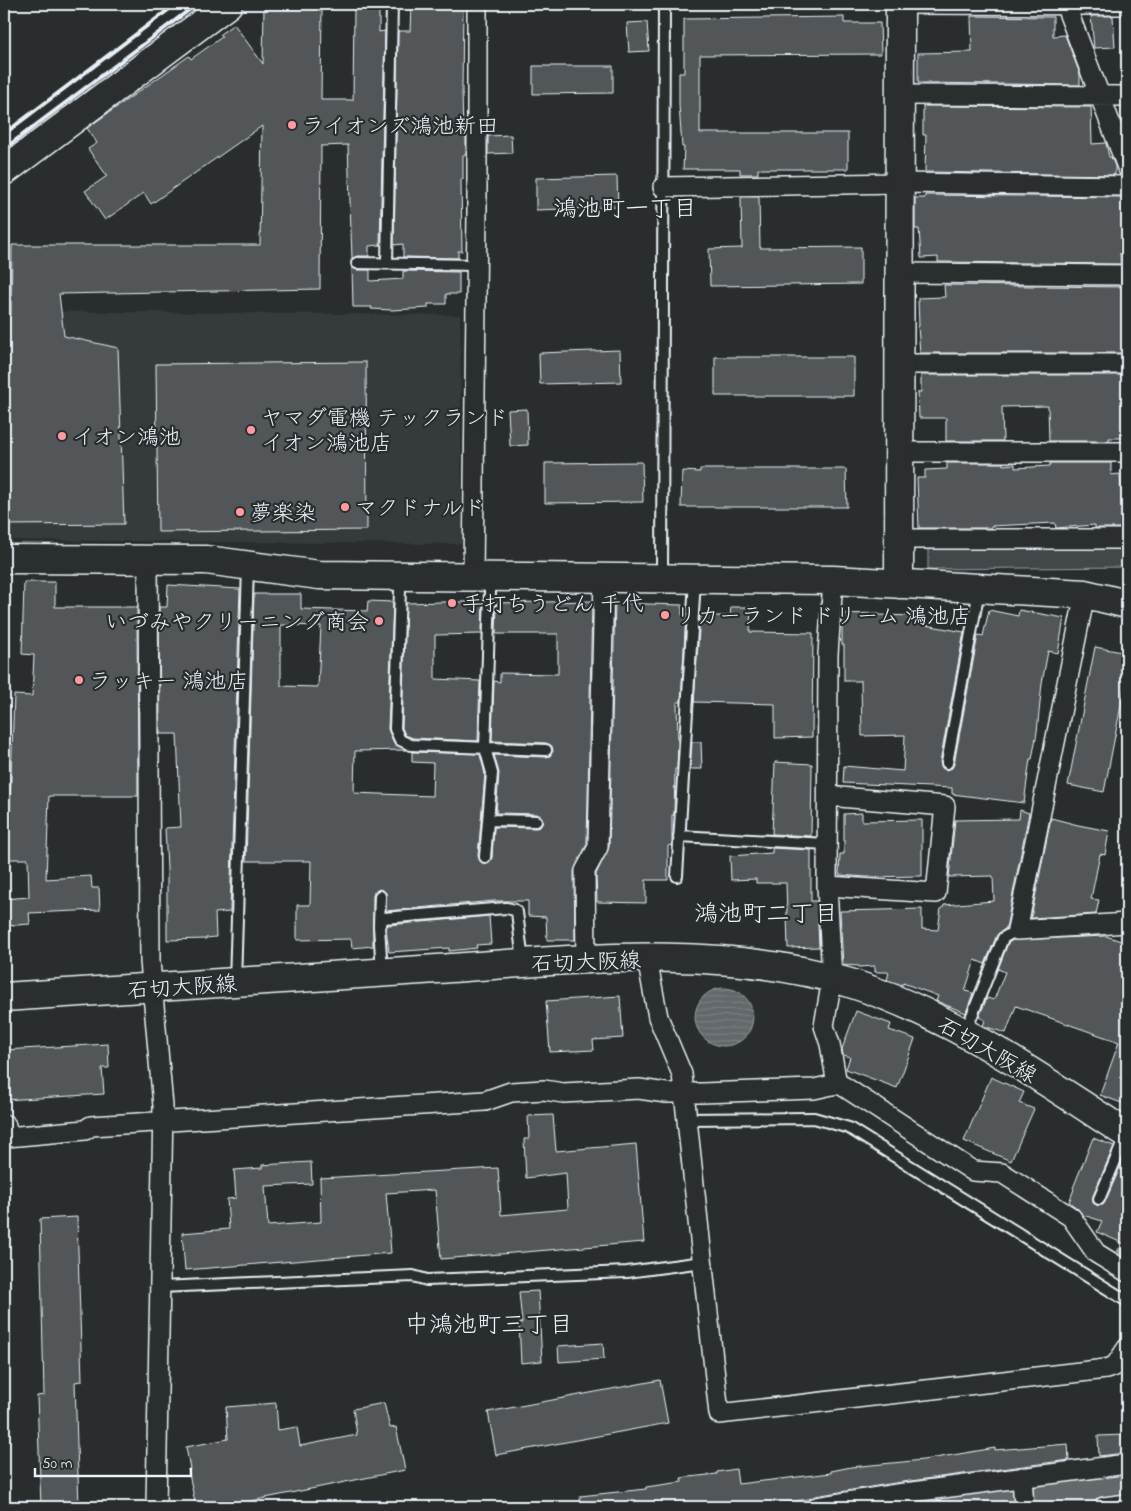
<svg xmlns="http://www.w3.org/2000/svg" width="1131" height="1511" viewBox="0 0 1131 1511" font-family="'Indie Flower','Klee One',sans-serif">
	<defs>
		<pattern id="water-rules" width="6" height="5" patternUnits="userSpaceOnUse" patternTransform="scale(1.25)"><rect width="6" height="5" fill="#63686b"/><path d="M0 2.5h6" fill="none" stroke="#797e81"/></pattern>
	</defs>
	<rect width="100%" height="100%" fill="#2a2d2e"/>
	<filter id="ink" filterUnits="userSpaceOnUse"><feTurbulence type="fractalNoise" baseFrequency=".02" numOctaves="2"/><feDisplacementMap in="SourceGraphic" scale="10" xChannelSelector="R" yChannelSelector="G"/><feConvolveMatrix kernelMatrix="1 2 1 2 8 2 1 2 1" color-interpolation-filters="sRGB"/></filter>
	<g filter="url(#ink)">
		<!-- built -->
		<path fill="#363a3b" d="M4,311L460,315L462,544L4,540Z"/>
		<!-- green -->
		<path fill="#424648" stroke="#959ca0" d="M1127,546V567L928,569V547Z"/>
		<!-- water -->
		<path fill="url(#water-rules)" stroke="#989fa3" d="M695 1017a29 29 0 1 1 58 0a29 29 0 1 1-58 0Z"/>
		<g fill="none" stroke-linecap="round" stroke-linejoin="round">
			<!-- stream -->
			<path stroke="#989fa3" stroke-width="6" d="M1120,1251L1127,1256"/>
			<!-- river -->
			<path stroke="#63686b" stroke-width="38" d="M941,1507L1127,1480"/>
		</g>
		<!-- building -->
		<path fill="#535759" stroke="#e8f1f8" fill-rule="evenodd" d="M322,5L321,100H353L354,6H379V32L385,31L380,245L369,246V256H357L352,259L348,145L321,146L320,289L59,294L64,336L118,348L124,524L4,525V315H11L12,245H260L262,126L151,204L144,193L105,220L85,191L107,176L88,149L97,143L87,128L189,56L191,59L222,37L220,34L234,24L263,64L264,6Z
			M411,6H463L462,89L463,137H466V155H463V179H461L462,251H458V258L403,257V244L394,245L398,31H410Z
			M971,16L1053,17V36L1065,35L1080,74V85L918,83V53L972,52Z
			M1091,16H1113L1115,47L1094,48Z
			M844,17V23H880L881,54L700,55V133H848V169H758V174H740V169H683L684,147H682L679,105V73H684V19Z
			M647,22L649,51L629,52L627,23Z
			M533,66H613V93L533,94Z
			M923,106L1091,107L1092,144L1106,143L1109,157H1111L1115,166V175L925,172L926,135H923Z
			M511,135L512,153L488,154V136Z
			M617,176L618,207L536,210V178Z
			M925,195L1125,197L1127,253H1120L1121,264L938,262V257L921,258L919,229H915V198H925Z
			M741,197H759L760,248L861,247V284L710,286L709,249L742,248Z
			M352,268L357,270H370V281L403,279V271L459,272V294H446V304H428V308L392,310L371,309L372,307H353Z
			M944,285L1127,287V353H920L918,326H919L918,298L945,297Z
			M620,350L621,382L540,384L539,353Z
			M715,357H854V396H715Z
			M366,362L367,530L158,532L156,364Z
			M921,375H1127V438H1109V441H1049L1048,406L1002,407L1003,441H946V418H919L918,392H921Z
			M527,409L528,445L510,446L508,410Z
			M642,462L643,502L545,503V463Z
			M947,463H1003V465L1015,464V468L1050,466V463H1111V475L1120,474L1122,503H1127V522L1125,523V528H1095V525L1056,528L1055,523L991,526V528H919L917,478H925V470L947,469Z
			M700,469H846L847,507H681L682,471L700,472Z
			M24,582H55V607H137L138,796H49L46,879L91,876L92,888H99L100,910L29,913L30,924L4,926V899L29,897L28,859H8L14,695L32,696L34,655L22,654Z
			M168,585L240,589L230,912L215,913L216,937L206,938V939L167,940V869L165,828L181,827L177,734H160L159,607H167Z
			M254,594H301V609L367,611L368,601L393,602L388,729L394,743L406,750L355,751L354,793L432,796L433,763L412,762V752L480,754L485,774L478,856L481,862L485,864L490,861L492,858L494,827L536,828L540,827L543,822L542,817L537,814L496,813L499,773L494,755L546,757L550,756L553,751L552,746L546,743L492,741L494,681L500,682V673L558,674V634H496L497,603L592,601L587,844L574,871L575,940H547L546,917L528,916V901H494L386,911V893L380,889L374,892L373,896V946L352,948L351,939L297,940V905H310L311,861H246ZM281,625L321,626L318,687L281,686Z
			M442,602H483L482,634L435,635V679L480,681L478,741L413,738L405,735L402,728L406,603Z
			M615,603L682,605V615H686L681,702H677L678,743L677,769H675L674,815H672V845L668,846V880H646V903L597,902L596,874L609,847Z
			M731,607H751L750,632L813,633L812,737L775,738V704L694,702L700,616H730Z
			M989,610L1018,616L1019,610L1064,618L1058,653L1048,651L1042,683L1037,732L1032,759H1030L1024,803L952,794V788L843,783L844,766L903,771L905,735L862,736L861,681H844V645H842V614L878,613V615L920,616V624L964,632L940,762L942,768L946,770L952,768L954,764L978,635L983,636Z
			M1095,647L1127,653V675L1104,792L1068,785Z
			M692,742H701L702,769H690Z
			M775,762L812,764L811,836L772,834Z
			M1020,810L1029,813L1006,928L997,935L985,964L975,960L965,991L973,993L966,1013L936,1001L938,996L903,983V985L887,980L889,972H875V966L859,967V966L843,965L840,911L922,909V929L938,930L941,908H943L944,905L994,901L993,876L949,877L955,820L1019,819Z
			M862,813V821L922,820V876L866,877L839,875L840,854H844V814Z
			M1051,818L1078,825L1109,831L1105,855L1100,854L1091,899L1099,900L1096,914L1031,918Z
			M772,848L811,850V901H817L819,947L788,948L786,883H756V879L731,880L730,856L772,853Z
			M489,916L491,944L476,945L477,948L449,951V948L389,952L386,928L388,925Z
			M1106,936L1127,943V1105L1100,1095L1119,1042L1016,1006L1006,1033L983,1026L985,1020L979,1017L987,998L994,1000L1005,972L998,969L1008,943L1013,940Z
			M620,996L623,1038L593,1040L594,1050L550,1052L546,1001Z
			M856,1011L891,1024L889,1030L915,1039L897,1088L846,1069L850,1057L843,1055L842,1049Z
			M108,1044L109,1068H102L104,1094L4,1100V1050Z
			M991,1077L1024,1092L1019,1103L1034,1109L1011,1161L964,1141Z
			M553,1115L556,1151L636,1144L644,1242L441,1259L435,1190L386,1193L391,1253L185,1270L182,1233L229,1229L227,1199L236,1198L234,1170L262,1168V1165L311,1162L312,1184L265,1186L268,1226L321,1222L320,1178L498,1168L501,1215L568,1209L566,1173L526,1178L524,1139H529L528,1116Z
			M1093,1138L1114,1146L1093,1196V1203L1097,1205H1103L1105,1202L1127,1151V1245L1097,1232L1102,1221L1083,1215L1077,1208L1069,1202L1074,1189L1073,1188Z
			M77,1217L82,1381L75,1382L79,1507H41L37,1396L44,1395L40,1219Z
			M538,1291L542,1361L521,1363L519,1323H522L519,1292Z
			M603,1343L604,1359L559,1362L558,1346Z
			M660,1380L668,1423L496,1455L488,1412Z
			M276,1403L278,1430L297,1427L300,1446L357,1435L353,1409L384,1403L390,1428L396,1427L405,1470L221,1507H196L188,1469H190L186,1447L228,1439L226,1407Z
			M1124,1435L1125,1453L1099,1456L1098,1436Z
			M1068,1444L1069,1460L895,1483L815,1496L809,1499L752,1507H581L580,1496L646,1489V1487L682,1482L681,1478L717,1474V1472L736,1469L738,1484L831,1473V1471L851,1467L923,1460L995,1448V1450Z"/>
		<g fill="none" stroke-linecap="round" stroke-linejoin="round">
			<defs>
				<path id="lane" d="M357,263L476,265
					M387,263L392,4
					M399,577L400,590L395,729L400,740L411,745L546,750
					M662,578L664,4
					M947,763L979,590
					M488,820L536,821
					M679,836L828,844
					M485,857L492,773L485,748L490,592L489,577
					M677,876L695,580
					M379,925L380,896
					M382,972L379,926L384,918L506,908L515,910L517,912L523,962
					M235,982L248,567
					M965,1033L1003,938L1017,930
					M686,1119L814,1118L849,1128L1127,1301
					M1099,1199L1126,1135
					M160,1287L413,1276L427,1280L627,1272L703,1262"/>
				<path id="street" d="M900,4L1127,5
					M1065,4L1127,167
					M900,95L1127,96
					M663,187L900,183L1127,186
					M900,273L1127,275
					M900,364H1127
					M900,452H1127
					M899,539H1127
					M148,559L150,961L163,1106L156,1507
					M473,577L477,211V4
					M833,580L828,654L827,886L832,979L824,1026L830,1044L837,1084
					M1085,594L1017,930L1127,923
					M827,886L936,893L945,806L828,796
					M647,959L658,1017L682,1074L719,1414L1106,1369L1115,1366L1127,1348
					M586,960L585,871L598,847L604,577
					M4,1125H6L7,1137L85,1130L91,1126L485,1101L511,1092L544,1090L563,1093L639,1089L666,1093H702L814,1089L837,1084L843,1086L973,1171L1002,1173L1071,1217L1096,1253L1127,1272
					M1022,1477L1024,1507
					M817,1507L897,1494L1127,1464
					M1104,1507L1127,1504"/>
				<path id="secondary" d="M4,171L228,4
					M4,559L206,560L319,575L833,580L1085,594L1127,604
					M899,584L900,4
					M4,997C148,989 292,978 437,969C571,960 719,943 850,983C951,1015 1039,1077 1127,1134"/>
			</defs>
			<!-- lane casing -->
			<use href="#lane" stroke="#e8f1f8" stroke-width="14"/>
			<!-- street casing -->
			<use href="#street" stroke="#e8f1f8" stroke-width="22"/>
			<!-- secondary casing -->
			<use href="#secondary" stroke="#e8f1f8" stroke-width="31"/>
			<!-- lane -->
			<use href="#lane" stroke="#2a2d2e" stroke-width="10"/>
			<!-- street -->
			<use href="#street" stroke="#2a2d2e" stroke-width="19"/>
			<!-- secondary -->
			<use href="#secondary" stroke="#2a2d2e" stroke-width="28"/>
			<!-- rail -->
			<path stroke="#e8f1f8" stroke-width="4" d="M4,134L176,4
				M4,149L197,4"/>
		</g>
	</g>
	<!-- markers -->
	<g fill="#ff9aa2" stroke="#2a2d2e" stroke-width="2">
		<circle cx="292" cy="125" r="5"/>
		<circle cx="251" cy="430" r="5"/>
		<circle cx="62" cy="436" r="5"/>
		<circle cx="345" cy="507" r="5"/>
		<circle cx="240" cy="512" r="5"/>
		<circle cx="452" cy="603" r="5"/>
		<circle cx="665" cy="615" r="5"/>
		<circle cx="379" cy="621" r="5"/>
		<circle cx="79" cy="680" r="5"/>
	</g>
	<g text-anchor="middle" stroke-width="4.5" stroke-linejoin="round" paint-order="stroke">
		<!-- poi labels -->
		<g font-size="22" fill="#e8f1f8" stroke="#2a2d2e" text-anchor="start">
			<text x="302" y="133">ライオンズ鴻池新田</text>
			<text x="261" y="425">ヤマダ電機 テックランド<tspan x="261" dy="25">イオン鴻池店</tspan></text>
			<text x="72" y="444">イオン鴻池</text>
			<text x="355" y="515">マクドナルド</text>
			<text x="250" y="520">夢楽染</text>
			<text x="462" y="611">手打ちうどん 千代</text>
			<text x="675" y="623">リカーランド ドリーム 鴻池店</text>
			<text x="369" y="629" text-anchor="end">いづみやクリーニング商会</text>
			<text x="89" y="688">ラッキー 鴻池店</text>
		</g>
		<!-- street labels -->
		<g font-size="22" fill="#e8f1f8" stroke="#2a2d2e">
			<text transform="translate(586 961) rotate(-2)" y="8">石切大阪線</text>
			<text transform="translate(182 986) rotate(-4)" y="8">石切大阪線</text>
			<text transform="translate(988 1049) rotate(30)" y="8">石切大阪線</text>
		</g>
		<!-- neighbourhood labels -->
		<g font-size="24" fill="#e8f1f8" stroke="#2a2d2e">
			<text x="625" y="216">鴻池町一丁目</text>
			<text x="766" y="921">鴻池町二丁目</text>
			<text x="489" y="1332">中鴻池町三丁目</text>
		</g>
	</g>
	<!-- margin -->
	<rect width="1131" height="1511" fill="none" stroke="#2a2d2e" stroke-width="20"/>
	<rect x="10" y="10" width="1111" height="1491" fill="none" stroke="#e8f1f8" stroke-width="2" filter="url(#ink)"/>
	<!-- scale -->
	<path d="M35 1468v8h156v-8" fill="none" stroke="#e8f1f8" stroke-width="2.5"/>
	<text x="42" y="1468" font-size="15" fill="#e8f1f8" stroke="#2a2d2e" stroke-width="4" paint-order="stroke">50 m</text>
</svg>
